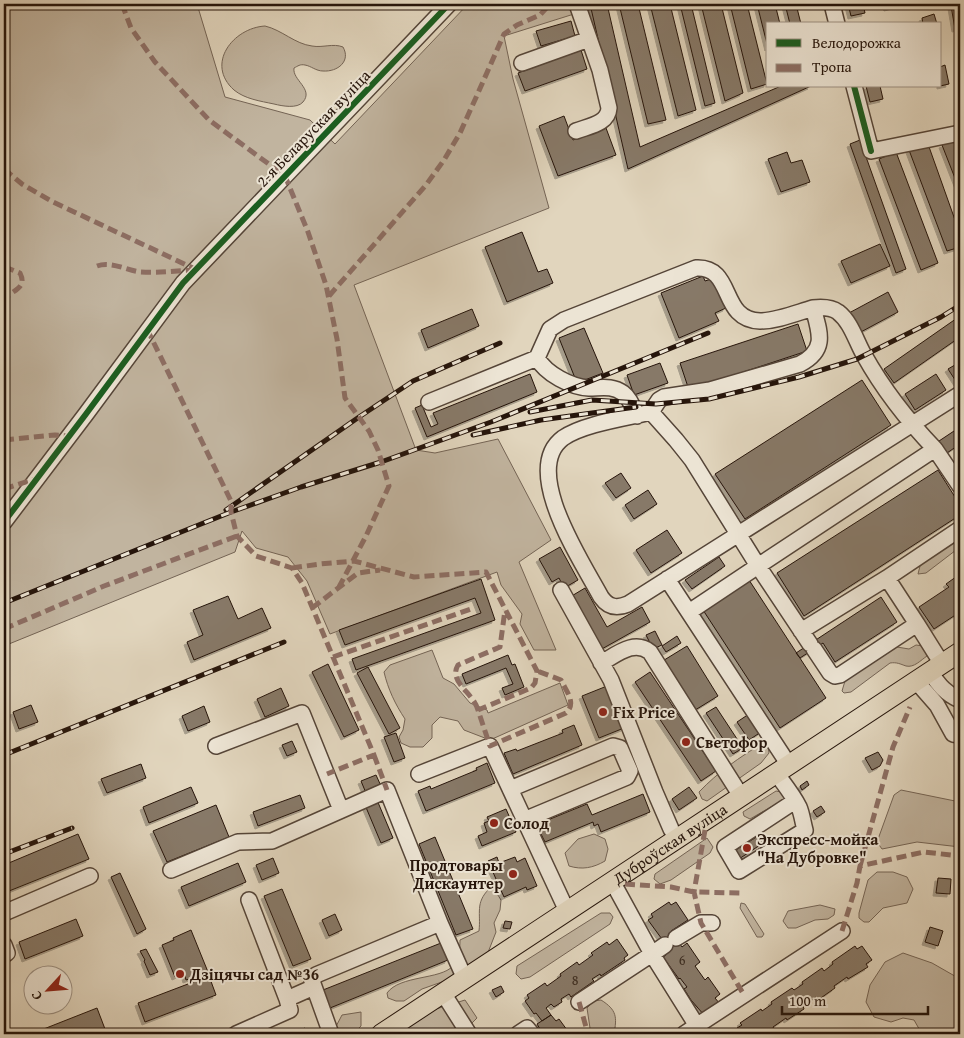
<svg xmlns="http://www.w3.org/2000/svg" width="964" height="1038" viewBox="0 0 964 1038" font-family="'Gentium Book Plus',serif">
	<defs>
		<filter id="shadow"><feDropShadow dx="-3" dy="3" stdDeviation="0" flood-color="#0004"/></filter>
	</defs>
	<rect width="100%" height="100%" fill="#e1d5bd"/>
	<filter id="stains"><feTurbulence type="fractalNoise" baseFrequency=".004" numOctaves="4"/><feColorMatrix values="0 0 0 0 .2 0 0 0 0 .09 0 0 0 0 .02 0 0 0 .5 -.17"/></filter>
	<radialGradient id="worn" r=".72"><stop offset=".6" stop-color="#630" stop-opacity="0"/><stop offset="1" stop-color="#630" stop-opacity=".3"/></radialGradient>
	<!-- green -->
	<path fill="#c1b49f" stroke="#746455" d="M4,4H197L225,97L310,120L335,144L468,4H591L605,68L574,14L504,36L513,79L549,208L354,285L416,450L435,453L498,439L551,540L519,562L556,650H534L520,624L522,614L501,585L497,572L330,634L307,581L288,557L256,548L242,531L235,552L4,646Z
		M265,26C282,30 295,44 312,46C323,48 333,43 343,47C351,61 338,72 323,71C316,71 311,66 305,65C300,64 298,66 294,68C292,80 314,89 303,102C297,109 282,106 274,104C260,101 245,99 234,90C205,64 233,28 265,26Z
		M960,535V547L926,573L918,574L920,566L951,539Z
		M916,645L923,646L927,656C921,660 914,668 906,666C900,664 897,662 890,663L851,692L844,693L842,691L845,681L897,647L909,649Z
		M432,650L443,678L454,684L470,703L487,710L488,713L560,683L568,705L490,740L464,730L458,721L440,717L432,725V738L423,747H410L401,743L399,737L403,730L405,719C395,704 388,689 384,672L390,665Z
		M763,743L768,745L769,753L761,763L707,801L702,799L699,792C718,772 740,757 763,743Z
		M901,790L960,802V847L917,842L882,849L877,842L894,795Z
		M776,791L781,792L784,795L783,800L750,819L744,816L743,812Z
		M594,834L605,839L608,849L605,861C593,868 582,870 569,866L565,853L578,839Z
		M707,838L713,847L710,853L671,880L660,884L654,879L655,874Z
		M877,872H893L907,877L913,889L907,903L883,908L869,922H864L859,918V913L868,880Z
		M489,889H494L501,900L500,910L494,923L496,932L487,955L453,978L422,989L404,1001H396L388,998L387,993C400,975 440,980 453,966C459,960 460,948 460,940L479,931C481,913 475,903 489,889Z
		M741,903L745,904L764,934L762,937H757L740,908Z
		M820,905L835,909L834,915L828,919L815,920L796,928H788L783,921L788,911Z
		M601,913H610L613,917L610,924L530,977L521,979L516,974L517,966Z
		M903,953L932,963L960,979V1034H922L914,1020L903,1018L891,1022L874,1017L866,1002L870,985L885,962Z
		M465,1000L477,1018L461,1034H399L436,1009Z
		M601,1000C617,1010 617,1017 614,1034H593L590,1028L587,1008L594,1001Z
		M361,1012V1026L353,1034H332L342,1015Z"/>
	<!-- building -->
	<path fill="#877968" stroke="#26150b" filter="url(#shadow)" d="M590,4H607L640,147L781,86H811L628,169Z
		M619,4H638L666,120L648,124Z
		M650,4H670L696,110L678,116Z
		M680,4H691L715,103L705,106Z
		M701,4H721L743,93L725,101Z
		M730,4H747L767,84L751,89Z
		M757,4H775L780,24H768V48Z
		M785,4H796L801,24H790Z
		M848,4H863L865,13L851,16Z
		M886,4H903L887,8Z
		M960,4V28L955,29L951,6Z
		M934,14L937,24H923L922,18Z
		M571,21L575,36L541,46L536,31Z
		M581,50L587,69L525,91L518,73Z
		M945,65L949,84L940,86V67Z
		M866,86H880L883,99L870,102Z
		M564,116L573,140L606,128L616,155L558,176L539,126Z
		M959,139L960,141V191L942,145Z
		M860,140L906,269L896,273L850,144Z
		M928,144L960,234V247L947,251L909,150Z
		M787,152L791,163L802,160L810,182L781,192L768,159Z
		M896,152L938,263L921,270L879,159Z
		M522,232L538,272L547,269L553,283L507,302L485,247Z
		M880,244L890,266L851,283L841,261Z
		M703,276L705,281L714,278L726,308L715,313L719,321L679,338L661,293Z
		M888,292L898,312L859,333L849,313Z
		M472,309L479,326L428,348L421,330Z
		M960,316V337L894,383L884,369Z
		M798,324L807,351L689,390L680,363Z
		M584,328L603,373L577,383L559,338Z
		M960,362V385L959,386L948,369Z
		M660,363L668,383L634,395L627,375Z
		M530,374L537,392L427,437L415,408L422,405L431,427L438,424L433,413Z
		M936,374L946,390L915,410L905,394Z
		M862,380L891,425L745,519L715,474Z
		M960,427V444L947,453L939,441Z
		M938,470L960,505V515L804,616L777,573Z
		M621,473L631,488L616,498L605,483Z
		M648,490L657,504L634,519L625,505Z
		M667,530L682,553L651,573L636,550Z
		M560,547L578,580L564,588L559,578L552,582L539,559Z
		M719,557L725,566L692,589L685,580Z
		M960,574V612L934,629L919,607L949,587L946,584Z
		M481,579L495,620L356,670L352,659L481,613L475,598L345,645L339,630Z
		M749,580L826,698L780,728L703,610Z
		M585,588L607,627L642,607L650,622L600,650L570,597Z
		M228,596L238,619L262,608L271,628L194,660L187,642L203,635L193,610Z
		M881,597L897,622L835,662L823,643L800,658L796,653Z
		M655,631L662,645L653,649L646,635Z
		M677,636L681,643L666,652L662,646Z
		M687,646L718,696L692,712L661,662Z
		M508,655L512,665L515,664L524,687L505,695L502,688L513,684L506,668L466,684L462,674Z
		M328,664L359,730L344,737L312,672Z
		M368,667L400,728L389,734L357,673Z
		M650,672L716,771L701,781L635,682Z
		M607,686L624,728L599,738L582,696Z
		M281,688L289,706L265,717L257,699Z
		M31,705L38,722L19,729L13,712Z
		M204,706L210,722L188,731L182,716Z
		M716,707L743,748L733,754L706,713Z
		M749,714L761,732L749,740L737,722Z
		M574,725L582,745L513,774L504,753L516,749L517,751L563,733L562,730Z
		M396,733L405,758L394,762L384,737Z
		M292,741L297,752L287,756L282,745Z
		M878,752L883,760L880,766L872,770L865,758Z
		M487,763L495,783L426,811L418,791L430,786L431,789L477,770L476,768Z
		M141,764L146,778L107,793L101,779Z
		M376,775L381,786L366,793L361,781Z
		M807,781L809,785L802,790L800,786Z
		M191,787L198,803L149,823L143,807Z
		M689,787L697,798L679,810L672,799Z
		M643,794L650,812L601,832L598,824L594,826L593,822L545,842L541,834L537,836L533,826L587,804L592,815Z
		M300,795L305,808L258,826L253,812Z
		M377,800L393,838L381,843L365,805Z
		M216,805L229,837L167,862L153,831Z
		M821,806L825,812L817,817L813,811Z
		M506,809L516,832L482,846L478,836L487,832L484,823L489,821L487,817Z
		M78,834L89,859L4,893V879L8,877L4,865Z
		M758,836L763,843L736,861L731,853Z
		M435,837L473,929L456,935L419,844Z
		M497,857L499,863L515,857L517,862L525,858L537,886L527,890L526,887L504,897L488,861Z
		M273,858L279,873L262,880L256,865Z
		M238,863L246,882L189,906L181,887Z
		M120,873L146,929L137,934L111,877Z
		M938,878L951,879L950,894L936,893Z
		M282,889L311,959L293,966L264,896Z
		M669,902L671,905L676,902L688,920L671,931L682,947L687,943L700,962L695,966L705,980L708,977L720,994L715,998L720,1004L704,1015L691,1000L684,989L687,987L680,978L679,979L663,957L666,955L663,949L667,946L648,920L653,917L651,914Z
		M335,914L342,930L329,936L322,920Z
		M76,919L83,936L25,959L19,942Z
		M505,921L512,922L510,929L503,928Z
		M930,927L943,931L938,946L925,942Z
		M191,930L208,972L186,980L184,973L175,977L162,945L174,940L173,938Z
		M617,939L628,955L624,958L625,960L601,976L600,974L592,979L594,981L571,997L569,994L561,999L562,1002L554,1007L551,1004L546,1008L551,1015L542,1021L536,1013L534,1014L525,1001L529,998L527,995L545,983L547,986L561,976L560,974L577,962L579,965L593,955L591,953L607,942L609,945Z
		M441,943L448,960L330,1008L323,990Z
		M855,946L857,949L862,946L872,960L866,964L868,967L848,979L847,977L834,986L835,988L818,1000L816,997L803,1006L804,1009L787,1020L786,1018L773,1027L774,1029L767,1034H741L737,1028L742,1025L740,1023L761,1009L762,1011L772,1004L771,1002L792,988L794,990L803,984L802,982L822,968L824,971L833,964L832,962Z
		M146,949L158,972L150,975L144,961L145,960L140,951Z
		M209,976L216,995L145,1022L138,1003Z
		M501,986L504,992L496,997L492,990Z
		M97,1008L105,1029L90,1034H31Z
		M551,1015L556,1021L559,1019L570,1034H540L537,1031L540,1029L537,1024Z
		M305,1028L307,1034H282L296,1029L297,1031Z"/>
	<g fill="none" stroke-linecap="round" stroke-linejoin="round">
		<defs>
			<path id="minor" d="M832,4L837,24
				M522,63L589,39
				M854,86L871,151L960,133
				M576,131C589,126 608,124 609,108L600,70L577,4
				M537,358L550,329L564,320L696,268C735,266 719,320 760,321C777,321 796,313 813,308
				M429,402L537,358C546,374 571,387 589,388C601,388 612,385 623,393C630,398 633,408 637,416
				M651,412C626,418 583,424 563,438C520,470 583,563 601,597C608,607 616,609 628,604L960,394
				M935,449L960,486
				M4,522L86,414L183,283L449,4
				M667,579L789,765
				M561,590L611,680L655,792L671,829L677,839
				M689,612L758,566L692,460L676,440L651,412L659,400L664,397L710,390L800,364C827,350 820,333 813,308C822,307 831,307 838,312C851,322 856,341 864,355C883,389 908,421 935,449L758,566L810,644
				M917,624L942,664
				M801,631L887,578L960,529
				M814,649L830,673L835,676L840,675L917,624L887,578
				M601,663C616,655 634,639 650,652L741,796
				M930,672C939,685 946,694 960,700
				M916,681L937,705L953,734L960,735
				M216,746L302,713L341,810
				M776,773C784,784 793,795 799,807C802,814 803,823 805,830L739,871L725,847L795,801
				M419,774L490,746L567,911
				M510,789L613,746L620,748L630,771L627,777L524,820
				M171,870L238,842L272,841L387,790L440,923L465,979
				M249,900L287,999
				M4,913L90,876
				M676,938L701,923H712
				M4,945L7,953L4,955
				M665,945L652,954L697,1026
				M443,993L469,1034
				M579,1002L652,954L612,881
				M236,1034L290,1010L287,999L314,987
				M331,1034L312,981L316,975L440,923
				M518,1034L527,1028L532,1034
				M684,1034L842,931"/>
			<g id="major">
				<path id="s1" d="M381,1034L960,652"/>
			</g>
		</defs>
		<!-- minor casing -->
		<use href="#minor" stroke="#554538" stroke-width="18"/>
		<!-- major casing -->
		<use href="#major" stroke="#26150b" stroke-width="21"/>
		<!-- minor -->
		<use href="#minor" stroke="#ece4d4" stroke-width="15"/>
		<!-- major -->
		<use href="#major" stroke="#e1d5bd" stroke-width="19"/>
		<defs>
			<path id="rail" d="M530,412L592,400L656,404L709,399L799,377L857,359L941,317L960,305
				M473,435L541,420L636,407
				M226,510L359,417L413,381L500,343
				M4,603L231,512L301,487L381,462L491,422L708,333
				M4,755L284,642
				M4,854L72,828"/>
		</defs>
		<!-- rail casing -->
		<use href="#rail" stroke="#26150b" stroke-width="5"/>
		<!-- rail -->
		<use href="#rail" stroke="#ece4d4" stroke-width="3" stroke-dasharray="9" stroke-linecap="butt"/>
		<!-- quiet -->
		<path stroke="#8d6e63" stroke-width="5" stroke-dasharray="10 5" stroke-linecap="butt" d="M122,4L131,28L155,62L209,120L285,176L308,232L326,285L337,339L345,398L369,431L378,450L389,486L366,536L339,587
			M4,169L22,184L53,202L195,269
			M97,266C111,261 126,270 140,272C158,273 175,271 193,270
			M4,270L10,269L20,273C28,289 11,290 4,300
			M329,296L426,185L444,160L460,133L478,93L504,34L517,25L540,15L550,4
			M147,329L231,501V512L237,536L256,556L292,568L302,583L374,755L327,774
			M4,440L55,435L69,436
			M4,489L35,479
			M292,568L320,564L354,561L414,577L486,572L537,671L535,683L531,688L478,710L490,746L566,713C577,703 566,691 561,680L537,671
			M312,608L358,573L380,570
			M4,629L104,586L237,536
			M333,657L471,609
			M478,710C473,692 448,682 458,665L500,647L505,610
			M374,755L387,790
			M705,830L694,892L701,923L744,995
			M860,866L893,747L910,707
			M625,884L671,887L694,892L741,893
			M842,931L857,883L860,866L924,852L960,856
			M579,1002L588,1034"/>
		<defs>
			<path id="cycleway" d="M854,86L871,151
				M4,522L86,414L183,283L449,4"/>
		</defs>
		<!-- cycleway casing -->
		<use href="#cycleway" stroke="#ece4d4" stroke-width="9"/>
		<!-- cycleway -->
		<use href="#cycleway" stroke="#1b5e20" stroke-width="6"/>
	</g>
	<!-- markers -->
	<g fill="#8f2418" stroke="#ece4d4" stroke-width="2">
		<circle cx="603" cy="712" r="5"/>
		<circle cx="686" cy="742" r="5"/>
		<circle cx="494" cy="823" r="5"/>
		<circle cx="747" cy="848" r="5"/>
		<circle cx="513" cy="874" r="5"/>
		<circle cx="180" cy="974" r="5"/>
	</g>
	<g text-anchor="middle" stroke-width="4" stroke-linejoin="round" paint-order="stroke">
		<!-- number labels -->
		<g font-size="14" fill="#3e2e22">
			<text x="682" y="965">6</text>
			<text x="575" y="985">8</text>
		</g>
		<!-- street labels -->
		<g font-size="16" fill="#26150b" stroke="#ece4d4">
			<text transform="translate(313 128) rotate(-46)" y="6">2-я Беларуская вуліца</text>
			<text dy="6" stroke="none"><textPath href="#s1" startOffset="346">Дуброўская вуліца</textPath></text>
		</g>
		<!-- poi labels -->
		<g font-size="16" font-weight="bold" fill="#26150b" stroke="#ece4d4" text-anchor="start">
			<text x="613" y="718">Fix Price</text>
			<text x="696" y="748">Светофор</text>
			<text x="504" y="829">Солод</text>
			<text x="757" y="845">Экспресс-мойка<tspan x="757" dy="18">"На Дубровке"</tspan></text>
			<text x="503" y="871" text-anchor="end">Продтовары<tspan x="503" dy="18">Дискаунтер</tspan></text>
			<text x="190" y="980">Дзіцячы сад №36</text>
		</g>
	</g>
	<!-- margin -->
	<rect width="964" height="1038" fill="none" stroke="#e1d5bd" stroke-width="20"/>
	<rect x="5" y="5" width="954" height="1028" fill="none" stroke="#26150b" stroke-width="2.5"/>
	<rect x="10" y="10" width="944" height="1018" fill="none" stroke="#26150b"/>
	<!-- legend -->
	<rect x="766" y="22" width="175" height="65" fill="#ece4d4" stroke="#9d9184"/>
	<rect x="776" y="39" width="25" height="8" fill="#1b5e20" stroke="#9d9184"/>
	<text x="812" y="48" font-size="15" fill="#26150b">Велодорожка</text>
	<rect x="776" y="64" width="25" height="8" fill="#8d6e63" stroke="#9d9184"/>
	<text x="812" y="72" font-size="15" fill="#26150b">Тропа</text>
	<!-- north arrow -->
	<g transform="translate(48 990) rotate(244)"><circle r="24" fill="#ece4d4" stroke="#9d9184"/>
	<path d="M0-4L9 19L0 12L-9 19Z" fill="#8f2418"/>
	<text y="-8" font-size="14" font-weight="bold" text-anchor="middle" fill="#26150b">С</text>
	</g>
	<!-- scale -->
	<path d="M782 1006v8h146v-8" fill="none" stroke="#26150b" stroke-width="2.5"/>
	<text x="789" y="1006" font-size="15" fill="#26150b" stroke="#ece4d4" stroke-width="4" paint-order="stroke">100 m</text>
	<rect width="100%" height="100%" filter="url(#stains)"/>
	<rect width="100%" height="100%" fill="url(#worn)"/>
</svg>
